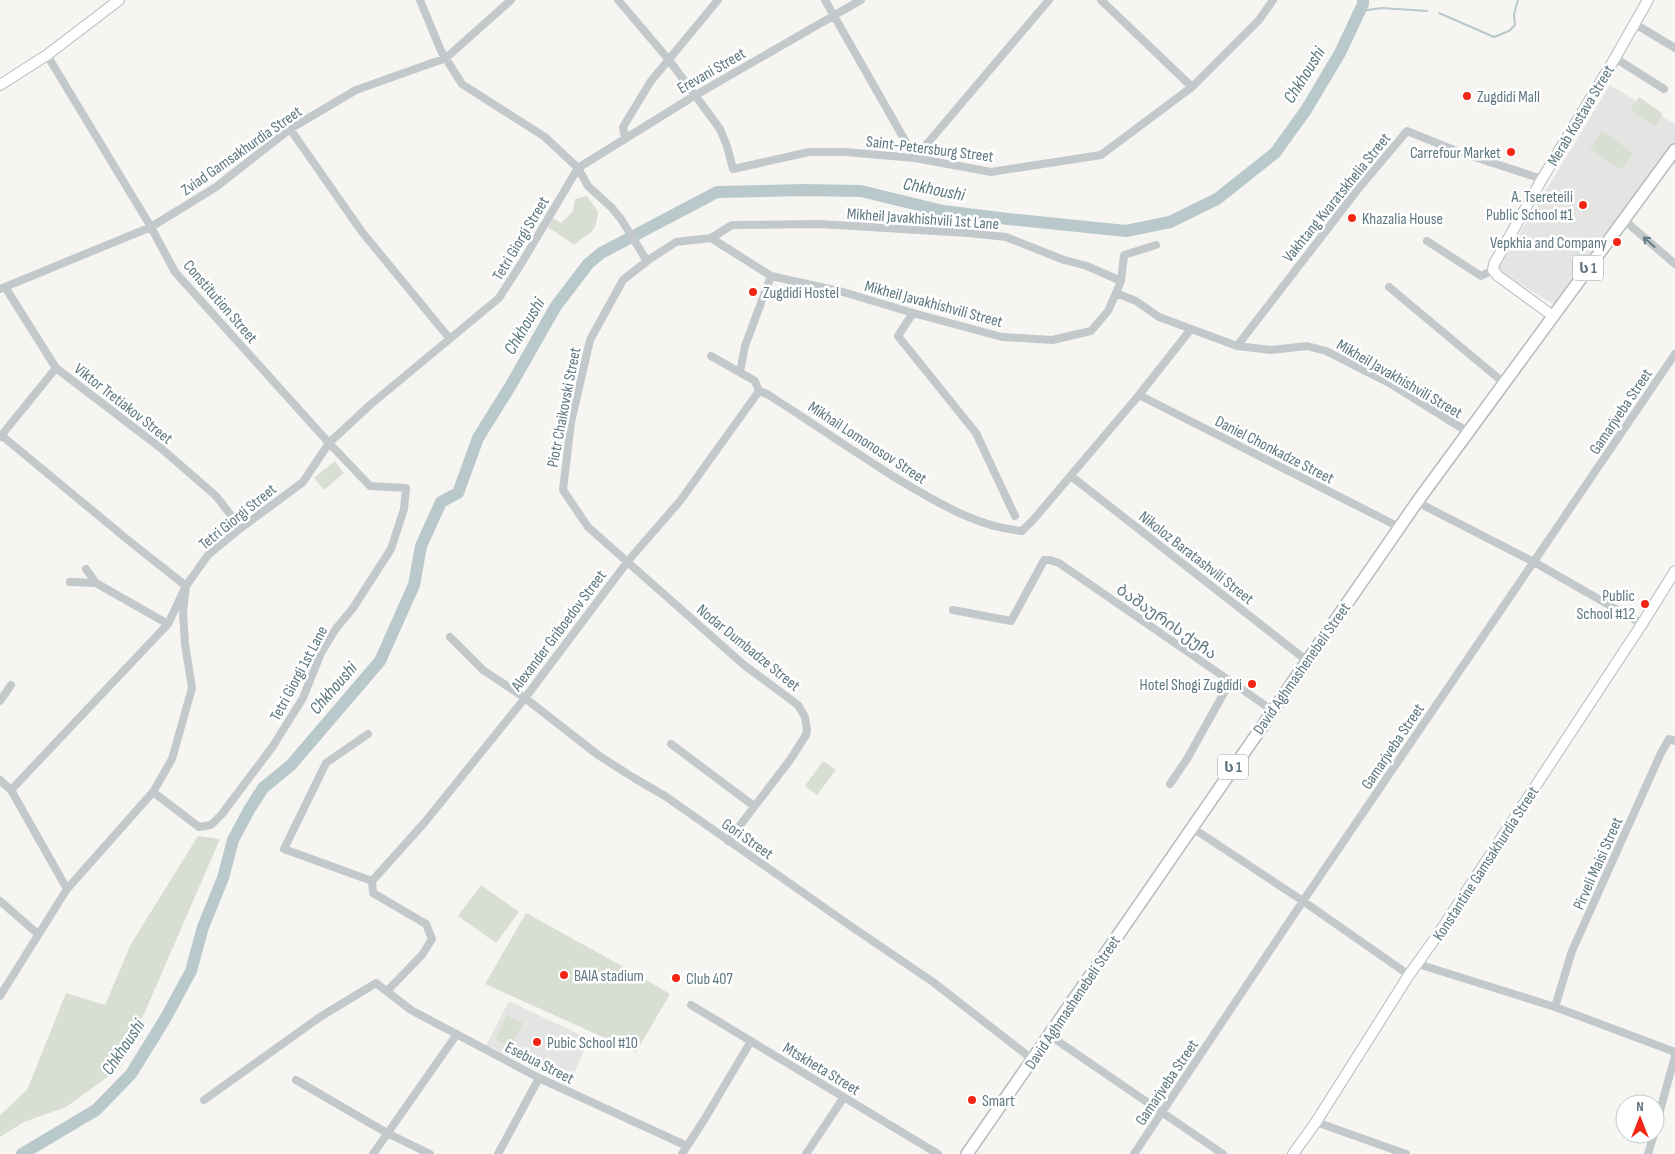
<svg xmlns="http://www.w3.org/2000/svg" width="1675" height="1154" viewBox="0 0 1675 1154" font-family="'Sofia Sans Condensed','Noto Sans Georgian',sans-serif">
	<rect width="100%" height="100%" fill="#f6f5f2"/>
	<!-- built -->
	<path fill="#e4e5e3" d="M1610,85L1675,124V143L1554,305L1499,271V267Z
		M509,1001L589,1039L569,1085L486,1045Z"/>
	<!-- grass -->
	<path fill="#d8ded2" d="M1639,97L1663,114L1655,127L1630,110Z
		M1602,131L1633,153L1621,170L1590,148Z
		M587,196L598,211C597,235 589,231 574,245L548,227L553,218L561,223L573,211L575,199Z
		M335,461L344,473L324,490L314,478Z
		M823,761L836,770L817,795L805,786Z
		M198,836L220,839L121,1067L66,1107L24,1122L0,1137V1115L27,1090L66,993L105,1005L131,944Z
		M481,885L519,912L496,943L458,916Z
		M526,913L622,966L670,994L636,1052L485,984Z
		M507,1015L523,1023L511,1047L495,1039Z"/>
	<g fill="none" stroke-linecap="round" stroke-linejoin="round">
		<!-- stream -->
		<path stroke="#b9c9cb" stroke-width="2" d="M1360,11L1382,8L1427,11
			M1439,13L1494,37L1509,31L1515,25L1514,14L1518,0"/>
		<!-- river -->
		<path stroke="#b9c9cb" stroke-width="12" d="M22,1154L96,1110L131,1074L165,1019L191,971L203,927L223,878L233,840L249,810L263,788L291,765L380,661L414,585L421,546L441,502L458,493L478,438L511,385L556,306L588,264L601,253L717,192L804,190L861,191L943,211L1008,219L1126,231L1170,222L1217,199L1275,153L1306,110L1340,53L1363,4V0"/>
		<defs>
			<path id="major" d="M0,85L47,55L119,0
				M1553,316L1498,276L1493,270L1494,264L1542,179L1615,58L1648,0
				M1293,1154L1316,1122L1409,975L1439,933L1642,624L1675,571"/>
			<path id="highway" d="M967,1154L1417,502L1675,150"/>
		</defs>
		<!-- major casing -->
		<use href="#major" stroke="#b3babd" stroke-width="12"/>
		<!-- highway casing -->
		<use href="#highway" stroke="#b5babc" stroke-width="14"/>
		<!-- minor -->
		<path stroke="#c3c8cb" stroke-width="8" d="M420,0L441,51L462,84L545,137L578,168L588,186L612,208L621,219L647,261
			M618,0L669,60L720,129L727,146L733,169L809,152H845L915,158L991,172L1101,155L1192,87L1259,20L1273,0
			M825,0L915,158L1049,0
			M1101,0L1192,87
			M1635,24L1675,48
			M47,55L151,227L175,272L329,443L370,486L406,488L404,509L391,549L353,608L335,630L321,653L303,698L273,746L222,814L211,825L199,827L153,792
			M1615,58L1664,89
			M290,129L362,232L450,339
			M625,138L623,127L651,81L718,0
			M1624,220L1675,264
			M711,238L771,276L843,292L913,313L1002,337L1052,340L1091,331L1108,311L1116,293L1136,301L1159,317L1237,346L1271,350L1307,346L1326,351L1391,384L1468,432
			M1427,241L1481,276L1493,270
			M1121,281L1124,255L1156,245
			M5,287L56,368L162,449L216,496L241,528
			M1389,287L1504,383
			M0,289L151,227L216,187L290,129L356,90L446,58L511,0
			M913,313L898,336L976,433L1015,516
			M1237,346L1359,188L1407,131L1459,152L1542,179
			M711,356L755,381L759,391L767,394C811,422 853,451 896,478C935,501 976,527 1022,531L1034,519L1139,395L1191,329
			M740,372L745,346L771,276
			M1139,395L1399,527
			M1,435L128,540L186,586L168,624L11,790
			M0,437L56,368
			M1071,476L1306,660
			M1417,502L1534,562L1642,624
			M86,569L96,583L168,624
			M70,582L96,583
			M953,610L1011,621L1042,564L1044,560H1050L1059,563L1272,710
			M450,637L483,670L525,698L598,755L634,778L665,796L852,927L933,982L1032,1059
			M0,701L11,685
			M368,734L326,763L284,849L372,881
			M671,744L754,806
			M0,780L11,790L67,889
			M1170,784L1187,759L1230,682
			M1191,827L1303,901L1409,975
			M728,841L790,760L806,735L807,730L805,717L798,705L744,665L588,527L563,490L571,422L590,340L623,280L647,261L676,242L711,238L732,225L820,224L968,233L1006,237L1064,260L1087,266L1121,281L1116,293
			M372,881L425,822L525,698L628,561L680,501L759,391
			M372,881L373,893L426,924L432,939L422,955L387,991
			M0,901L38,934
			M1418,964L1555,1007L1675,1052
			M0,996L67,889L153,792L172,759L192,688L185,644L183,612L186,586L208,555L241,528L303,482L329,443L370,405L499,298L521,264L578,168L694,96L861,0
			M691,1005L938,1154
			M1555,1007L1572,951L1661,753L1669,739L1675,741
			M1049,1035L1223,1154
			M296,1080L387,1133L430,1154
			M204,1100L320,1017L376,983L411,1010L539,1078L687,1146
			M1316,1122L1406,1154
			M1655,1129L1675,1056
			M373,1154L457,1034
			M498,1154L539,1078
			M682,1154L704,1120L751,1041
			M806,1154L844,1097
			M1134,1154L1303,901L1675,354
			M1648,1154L1654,1134"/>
		<!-- major -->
		<use href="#major" stroke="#fff" stroke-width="10"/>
		<!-- highway -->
		<use href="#highway" stroke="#fff" stroke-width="11"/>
	</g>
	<!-- one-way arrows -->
	<defs><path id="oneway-shaft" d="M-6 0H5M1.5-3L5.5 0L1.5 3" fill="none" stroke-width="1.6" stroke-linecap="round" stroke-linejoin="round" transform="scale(1.25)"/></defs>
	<use stroke="#637b84" href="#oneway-shaft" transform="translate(1649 242) rotate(-139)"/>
	<!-- markers -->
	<g fill="#f32514" stroke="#fff" stroke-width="2">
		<circle cx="1467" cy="96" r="5"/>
		<circle cx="1511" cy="152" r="5"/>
		<circle cx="1583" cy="205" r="5"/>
		<circle cx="1352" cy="218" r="5"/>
		<circle cx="1617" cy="242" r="5"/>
		<circle cx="753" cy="292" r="5"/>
		<circle cx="1645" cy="604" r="5"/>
		<circle cx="1252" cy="684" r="5"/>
		<circle cx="564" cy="975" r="5"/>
		<circle cx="676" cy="978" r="5"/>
		<circle cx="537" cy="1042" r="5"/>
		<circle cx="972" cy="1100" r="5"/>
	</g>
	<g text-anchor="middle" stroke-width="5" stroke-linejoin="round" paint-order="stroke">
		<!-- shield labels -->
		<g fill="#fff" stroke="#8ea0a6" stroke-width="1">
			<rect x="1573" y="255.5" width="30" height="25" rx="4"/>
			<rect x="1218" y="754.5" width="30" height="25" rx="4"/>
		</g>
		<g font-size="15" font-weight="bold" fill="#5e7780">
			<text x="1588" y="273">ს 1</text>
			<text x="1233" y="772">ს 1</text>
		</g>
		<!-- street labels -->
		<g font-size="16" fill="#5e7780" stroke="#fff">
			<text transform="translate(711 70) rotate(-30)" y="6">Erevani Street</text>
			<text transform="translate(1580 115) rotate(-59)" y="6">Merab Kostava Street</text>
			<text transform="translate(930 148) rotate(7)" y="6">Saint-Petersburg Street</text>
			<text transform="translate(241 150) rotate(-35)" y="6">Zviad Gamsakhurdia Street</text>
			<text transform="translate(1336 197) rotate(-51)" y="6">Vakhtang Kvaratskhelia Street</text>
			<text transform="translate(923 218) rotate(4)" y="6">Mikheil Javakhishvili 1st Lane</text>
			<text transform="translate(520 238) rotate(-59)" y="6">Tetri Giorgi Street</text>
			<text transform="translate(221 301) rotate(49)" y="6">Constitution Street</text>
			<text transform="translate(934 303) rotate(15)" y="6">Mikheil Javakhishvili Street</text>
			<text transform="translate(1400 378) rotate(30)" y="6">Mikheil Javakhishvili Street</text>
			<text transform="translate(124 403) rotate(38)" y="6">Viktor Tretiakov Street</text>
			<text transform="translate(563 407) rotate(-79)" y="6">Piotr Chaikovski Street</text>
			<text transform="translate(1620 411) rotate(-56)" y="6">Gamarjveba Street</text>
			<text transform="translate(868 442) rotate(33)" y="6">Mikhail Lomonosov Street</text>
			<text transform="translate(1275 449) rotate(27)" y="6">Daniel Chonkadze Street</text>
			<text transform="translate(237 516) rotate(-39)" y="6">Tetri Giorgi Street</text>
			<text transform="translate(1197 557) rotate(38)" y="6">Nikoloz Baratashvili Street</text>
			<text transform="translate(1167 621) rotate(35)" y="6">ბაშაურის ქუჩა</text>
			<text transform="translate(558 630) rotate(-53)" y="6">Alexander Griboedov Street</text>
			<text transform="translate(749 647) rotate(39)" y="6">Nodar Dumbadze Street</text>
			<text transform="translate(1301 668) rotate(-55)" y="6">David Aghmashenebeli Street</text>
			<text transform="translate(298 673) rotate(-62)" y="6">Tetri Giorgi 1st Lane</text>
			<text transform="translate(1392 746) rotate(-56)" y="6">Gamarjveba Street</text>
			<text transform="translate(748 838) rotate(35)" y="6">Gori Street</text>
			<text transform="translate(1485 863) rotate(-57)" y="6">Konstantine Gamsakhurdia Street</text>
			<text transform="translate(1597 863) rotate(-66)" y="6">Pirveli Maisi Street</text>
			<text transform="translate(1072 1002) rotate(-56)" y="6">David Aghmashenebeli Street</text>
			<text transform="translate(540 1062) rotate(27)" y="6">Esebua Street</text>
			<text transform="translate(822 1068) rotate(31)" y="6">Mtskheta Street</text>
			<text transform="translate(1166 1082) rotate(-56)" y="6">Gamarjveba Street</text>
		</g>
		<!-- poi labels -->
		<g font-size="16" fill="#5e7780" stroke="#fff" text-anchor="start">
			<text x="1477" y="102">Zugdidi Mall</text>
			<text x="1501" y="158" text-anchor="end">Carrefour Market</text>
			<text x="1573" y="202" text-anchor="end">A. Tsereteili<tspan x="1573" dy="18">Public School #1</tspan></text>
			<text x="1362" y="224">Khazalia House</text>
			<text x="1607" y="248" text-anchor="end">Vepkhia and Company</text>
			<text x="763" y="298">Zugdidi Hostel</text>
			<text x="1635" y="601" text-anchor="end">Public<tspan x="1635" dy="18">School #12</tspan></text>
			<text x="1242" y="690" text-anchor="end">Hotel Shogi Zugdidi</text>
			<text x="574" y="981">BAIA stadium</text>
			<text x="686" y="984">Club 407</text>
			<text x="547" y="1048">Pubic School #10</text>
			<text x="982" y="1106">Smart</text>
		</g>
		<!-- water labels -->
		<g font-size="18" font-style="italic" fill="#59787c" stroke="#fff">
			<text transform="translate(1304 75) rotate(-58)" y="6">Chkhoushi</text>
			<text transform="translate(934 189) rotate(11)" y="6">Chkhoushi</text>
			<text transform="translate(524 326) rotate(-59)" y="6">Chkhoushi</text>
			<text transform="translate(333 688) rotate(-49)" y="6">Chkhoushi</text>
			<text transform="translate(123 1047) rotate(-56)" y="6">Chkhoushi</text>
		</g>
	</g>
	<!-- north arrow -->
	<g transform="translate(1640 1119)"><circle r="24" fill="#ffffff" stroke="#bfc9cc"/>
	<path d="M0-4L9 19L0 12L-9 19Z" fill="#f32514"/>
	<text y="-8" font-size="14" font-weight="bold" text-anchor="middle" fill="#5e7780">N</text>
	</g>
</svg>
